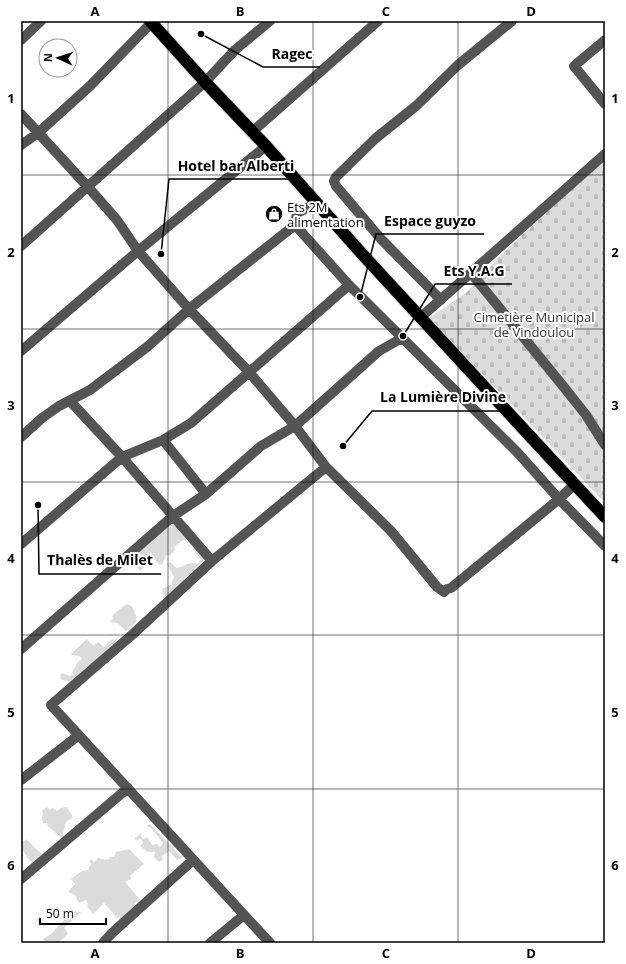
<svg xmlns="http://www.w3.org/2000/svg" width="626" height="964" viewBox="0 0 626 964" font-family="'Open Sans',sans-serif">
	<defs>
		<pattern id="cemetery-stones" width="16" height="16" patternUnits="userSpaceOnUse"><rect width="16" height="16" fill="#dbdbdb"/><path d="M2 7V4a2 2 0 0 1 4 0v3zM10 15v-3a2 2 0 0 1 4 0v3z" fill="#bababa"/></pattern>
	</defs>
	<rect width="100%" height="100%" fill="#fff"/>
	<!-- grass -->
	<path fill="#dbdbdb" d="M173,519L188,536L186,541L183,540L174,547L175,550L170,555H166L164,561L161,565L156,562L155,558L140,571L128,556Z
		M196,550L205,559L166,597L163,594L162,589L171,585L174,577L167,564L170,562L177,568C185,566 186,563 195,563L197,565L201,559L195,552Z
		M127,604C135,607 132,609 136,615V622L126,631L117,623L110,622L114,618L112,616L116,612Z
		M87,639L93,646L98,642L104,647L112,639L113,640L116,639L117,640L93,664L92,667L85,668L82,673L71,682L60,679L61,673L71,676L74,668L76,666L77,663L82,659L80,656L71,655L72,653Z
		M47,807L50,810L53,808L57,811L61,808L67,807L73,817L66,822L62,838L48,826L47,823H43L42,818L43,813L42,811Z
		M150,824L182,857L177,860L169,851L162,856L163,860L159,862L154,857L155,852H148L140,846L143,844L142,841L140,838L137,841L134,838L137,837L142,832L141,836L143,839L147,837L152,845L157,844L160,847L163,843L151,828L147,826Z
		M26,839L45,857L34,866L21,848V842L25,841Z
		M129,849L144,864L130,876L131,879L125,882L141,901L138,900L134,904L137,906L119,922L120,915L117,918L104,903L93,914L87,906L88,904L86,900L79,903L75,895L68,892L75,884L71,879L82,871L88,870L91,864L89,861L91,859L94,862L98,858L108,860L110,857H114L116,852Z
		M73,911L81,912L64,928L68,934L58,943H46L43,939L51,934Z"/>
	<!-- cemetery -->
	<path fill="url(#cemetery-stones)" d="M605,158V503L429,318L467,292L501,255Z"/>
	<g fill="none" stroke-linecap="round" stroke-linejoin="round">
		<defs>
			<path id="highway" d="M150,21L205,82L266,146L363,255L503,407L605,517"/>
		</defs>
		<!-- highway casing -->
		<use href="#highway" stroke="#dbdbdb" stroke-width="14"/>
		<!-- minor -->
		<path stroke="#545454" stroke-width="10" d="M21,40L41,21
			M605,40L574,66L605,104
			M21,114L88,187L117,220L138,251L189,309L249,372L295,426L326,467L391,531L437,587L444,592L447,589L451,588L559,499L575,484
			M252,132L378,21
			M21,145L38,133L90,86L153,21
			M295,225L349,285L518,453L559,499L605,546
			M21,246L205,82L235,50L270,21
			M471,273L563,386L586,415L605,445
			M441,300L381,239L336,186L334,181L336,177L376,138L416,106L458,65L512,21
			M421,317L605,154
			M21,351L138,251L266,146
			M70,401L122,457L212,561
			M21,437L42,418L59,406L90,390L147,347L186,312L189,309L295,225L297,213L317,203
			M163,440L206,494
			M21,544L122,457L163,440L191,423L349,285
			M21,649L173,516L206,494L261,446L295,426L379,351L402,338
			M21,780L79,735
			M21,879L128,788
			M103,943L111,934L193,860
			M210,943L244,915
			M270,943L51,705L133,634L212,561L326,467"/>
		<!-- highway -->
		<use href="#highway" stroke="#000" stroke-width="12"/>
	</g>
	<!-- grid -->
	<path fill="none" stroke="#000" stroke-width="1" stroke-opacity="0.55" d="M168,21V943M313,21V943M458,21V943M21,175H605M21,329H605M21,482H605M21,635H605M21,789H605"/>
	<!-- icons -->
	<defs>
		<symbol id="shop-disc" viewBox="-11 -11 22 22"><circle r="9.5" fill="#000" stroke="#fff"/><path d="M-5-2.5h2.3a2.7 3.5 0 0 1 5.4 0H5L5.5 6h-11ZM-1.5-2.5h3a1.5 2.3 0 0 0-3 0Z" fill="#fff"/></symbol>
	</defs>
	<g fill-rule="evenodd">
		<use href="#shop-disc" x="264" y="204" width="20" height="20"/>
	</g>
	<g text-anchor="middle" stroke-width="4" stroke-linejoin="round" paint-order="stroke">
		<!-- poi labels -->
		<g font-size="13" fill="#000" stroke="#fff" text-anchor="start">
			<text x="287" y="212">Ets 2M<tspan x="287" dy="15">alimentation</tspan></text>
		</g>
		<!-- park labels -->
		<g font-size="13" fill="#323232" stroke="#fff">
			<text x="534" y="322">Cimetière Municipal<tspan x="534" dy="15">de Vindoulou</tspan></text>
		</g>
	</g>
	<!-- callouts -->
	<path fill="none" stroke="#000" stroke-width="1.5" d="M201 34L263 67H320M161 254L169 179H302M360 297L376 234H484M403 336L435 284H512M343 446L372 411H514M38 505L39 574H161"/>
	<g fill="#000" stroke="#fff" stroke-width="1.5">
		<circle cx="201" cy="34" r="4"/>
		<circle cx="161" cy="254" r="4"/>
		<circle cx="360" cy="297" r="4"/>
		<circle cx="403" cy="336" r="4"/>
		<circle cx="343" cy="446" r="4"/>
		<circle cx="38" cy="505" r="4"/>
	</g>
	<g font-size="14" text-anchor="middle" font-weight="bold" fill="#000" stroke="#fff" stroke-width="4" stroke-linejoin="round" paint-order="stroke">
		<text x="292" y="59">Ragec</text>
		<text x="236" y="171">Hotel bar Alberti</text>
		<text x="430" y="226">Espace guyzo</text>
		<text x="474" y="276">Ets Y.A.G</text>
		<text x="443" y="402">La Lumière Divine</text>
		<text x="100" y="565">Thalès de Milet</text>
	</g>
	<!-- border -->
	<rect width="626" height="964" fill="none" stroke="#ffffff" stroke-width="44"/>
	<!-- north arrow -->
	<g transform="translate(58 58) rotate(273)"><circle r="19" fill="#ffffff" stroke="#999999"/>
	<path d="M0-3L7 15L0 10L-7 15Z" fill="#000000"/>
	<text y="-6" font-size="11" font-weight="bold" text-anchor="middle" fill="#000000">N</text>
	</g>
	<!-- scale -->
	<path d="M40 918v6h66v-6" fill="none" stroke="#000000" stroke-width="2"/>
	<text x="46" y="918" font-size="12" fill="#000000" stroke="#ffffff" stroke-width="3" paint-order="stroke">50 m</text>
	<rect x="22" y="22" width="582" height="920" fill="none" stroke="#000" stroke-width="1.5"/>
	<g font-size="13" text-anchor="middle" font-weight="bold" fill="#000">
		<text x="95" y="16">A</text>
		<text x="240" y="16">B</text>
		<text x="386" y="16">C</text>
		<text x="531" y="16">D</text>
		<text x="11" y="103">1</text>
		<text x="615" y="103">1</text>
		<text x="11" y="257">2</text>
		<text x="615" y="257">2</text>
		<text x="11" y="410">3</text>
		<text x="615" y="410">3</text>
		<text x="11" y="563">4</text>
		<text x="615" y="563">4</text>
		<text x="11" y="717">5</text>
		<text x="615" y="717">5</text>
		<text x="11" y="870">6</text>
		<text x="615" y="870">6</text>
		<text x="95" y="958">A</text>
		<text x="240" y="958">B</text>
		<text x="386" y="958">C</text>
		<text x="531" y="958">D</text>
	</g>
</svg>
